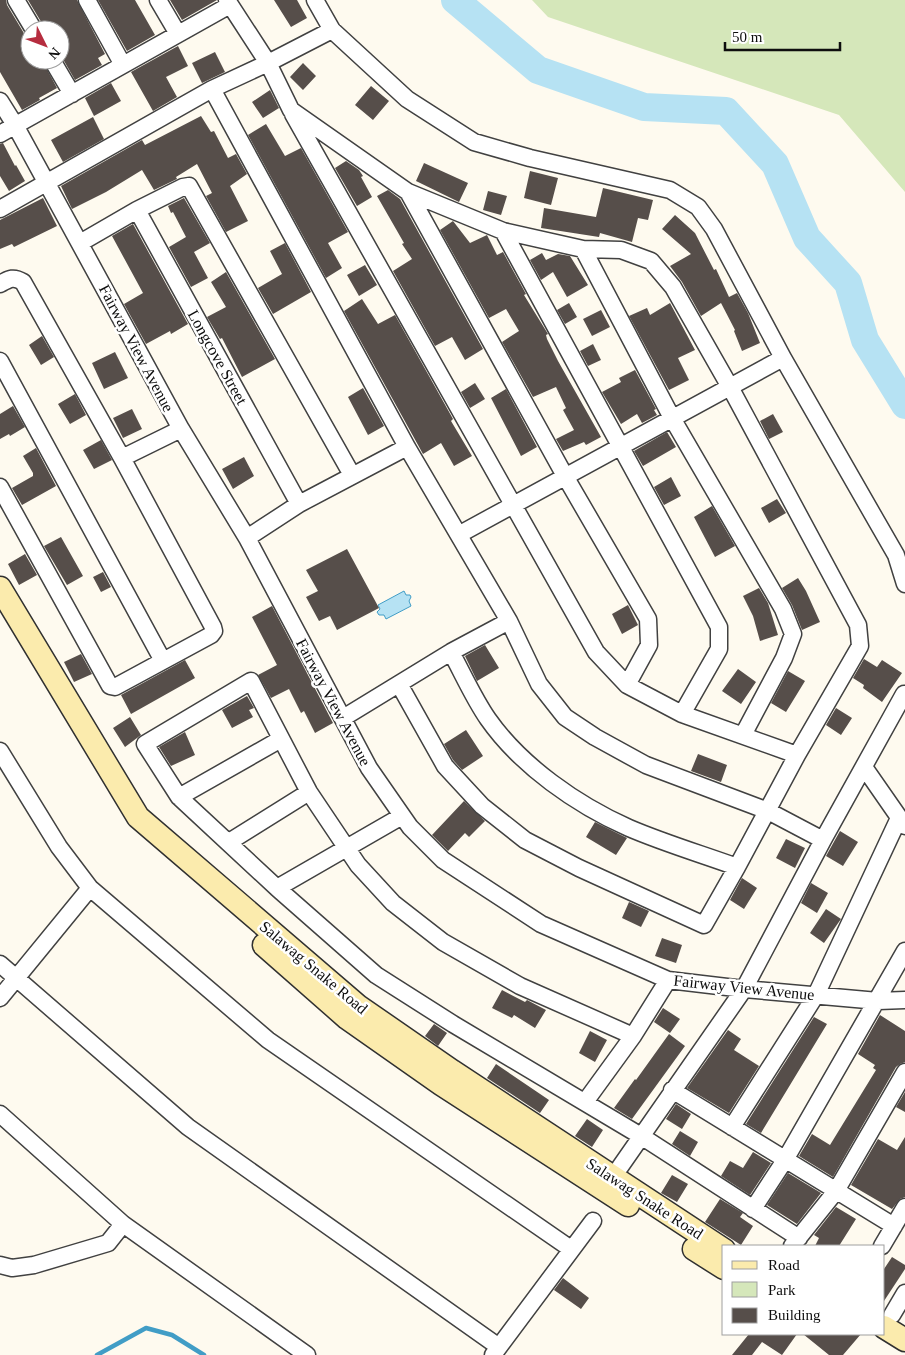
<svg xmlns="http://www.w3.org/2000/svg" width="905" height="1355" viewBox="0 0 905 1355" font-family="Georgia,serif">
	<rect width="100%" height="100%" fill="#fefaef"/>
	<!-- green -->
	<path fill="#d5e7ba" d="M532,0H905V192L839,115L548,17Z"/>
	<!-- water -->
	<path fill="#b6e2f3" stroke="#419dc6" d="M404,591L406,595H410L411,597L409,601L411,606L386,619L384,615H379L377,612L380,609L378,605Z"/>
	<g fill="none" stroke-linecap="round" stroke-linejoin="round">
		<!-- stream -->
		<path stroke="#419dc6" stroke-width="4.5" d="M97,1355L146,1328L172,1335L204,1355"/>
		<!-- river -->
		<path stroke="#b6e2f3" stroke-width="28" d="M455,0L538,70L644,107L726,111L775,164L807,238L848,283L865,340L905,405"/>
	</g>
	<!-- building -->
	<path fill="#564e4a" d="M0,0H6L7,5L25,35L30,39V60H42L57,88L39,98L40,100L22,110L0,72Z
		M28,0H77L105,54L98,58L102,65L75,80L60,54V30H44L43,25Z
		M98,0H135L155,35L127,51Z
		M170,0H217L182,20Z
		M274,0H297L307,18L291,27Z
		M178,46L188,66L166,77L177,97L153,111L131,72Z
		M215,52L225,72L202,83L192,63Z
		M303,63L316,76L303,90L290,77Z
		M111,83L121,101L94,116L85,98Z
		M371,86L389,101L373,120L355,105Z
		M270,90L279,108L263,118L252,102Z
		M201,116L211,132L214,131L228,158L236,154L247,174L230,186L248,221L226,232L206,196L212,193L197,164L176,177L177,179L154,190L142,170L106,192L72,209L61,186L142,140L145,145Z
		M93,117L104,139L63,162L51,140Z
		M266,124L285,156L301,148L348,232L328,243L342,268L326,278L248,135Z
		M3,143L15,166L16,165L25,181L9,191L0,176V144Z
		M346,161L359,170L363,176L361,177L372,197L357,206L335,168Z
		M424,163L468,183L459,202L416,181Z
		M530,171L558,178L551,205L524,198Z
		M603,188L653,200L648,220L638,218L632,242L600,233L599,237L541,228L544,208L596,217Z
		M388,190L400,199L483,349L465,360L452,337L435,346L393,271L412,259L402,244L404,243L377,196Z
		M488,191L507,196L501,215L483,210Z
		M43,198L57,226L14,247L12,244L0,249V220Z
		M184,198L210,243L194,252L208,278L191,287L169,247L186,237L173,212L171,213L168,206Z
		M675,215L695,233L714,270L716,269L729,297L737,293L748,313L760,343L742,351L734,331L735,330L721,303L701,316L682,282L670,266L691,254L662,229Z
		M453,221L470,243L487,235L497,255L503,252L526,294L524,295L548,334L546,335L547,339L558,361L601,437L586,445L584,442L563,451L556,439L574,430L563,410L566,408L556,387L533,397L502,342L519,331L506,309L489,318L440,230Z
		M133,224L188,324L171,334L170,331L146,344L124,304L143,293L112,236Z
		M285,243L311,292L273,314L258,288L282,274L270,251Z
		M542,253L546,260L558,254L570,256L588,285L567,297L553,272L541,280L530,260Z
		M365,265L377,285L359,296L347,275Z
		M226,272L275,359L242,377L222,338L220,339L207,317L226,307L211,282Z
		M362,299L378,324L395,315L453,419L451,421L472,456L454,466L441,443L423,454L344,311Z
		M569,303L577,317L565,324L557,310Z
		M670,303L695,350L678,358L689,380L669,390L629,316L647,308L650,315Z
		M601,310L610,327L592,336L583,319Z
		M42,336L54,357L41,365L29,345Z
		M593,344L601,360L588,366L580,351Z
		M115,352L128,378L104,389L92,363Z
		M635,370L656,409L654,410L657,415L642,423L637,414L621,424L602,392L621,382L619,378Z
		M475,383L485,399L470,408L461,392Z
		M363,388L384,426L368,435L348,397Z
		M506,389L537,447L521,456L491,398Z
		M75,394L86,415L70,424L58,404Z
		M13,406L25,427L10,436L9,434L0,439V414Z
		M132,409L142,429L123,438L113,418Z
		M773,414L783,432L769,439L760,421Z
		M667,432L676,447L643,466L634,451Z
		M101,440L112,460L94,469L83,450Z
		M36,448L56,486L22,505L12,488L33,476V473L23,456Z
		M244,457L254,476L233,489L222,469Z
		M671,477L681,496L664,505L654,487Z
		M777,499L786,513L769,523L761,508Z
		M712,506L735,546L715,557L694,517Z
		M61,537L83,576L67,585L44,546Z
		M347,549L379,608L337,630L330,616L319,621L306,597L318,591L306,570Z
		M25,554L37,575L19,585L8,564Z
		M103,572L111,587L101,592L93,577Z
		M798,578L806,591L820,622L802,630L792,605L782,588Z
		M759,588L768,603L778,635L760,641L753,616L743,596Z
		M628,605L638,625L622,634L612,614Z
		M272,606L333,723L315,733L304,711L301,713L289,689L271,698L258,675L277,665L252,617Z
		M485,645L499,668L477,681L465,656Z
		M81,654L92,674L74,682L64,662Z
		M864,659L877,667L882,660L902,673L882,702L863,688L864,685L853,678Z
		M185,660L195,678L131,714L121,695Z
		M738,669L756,682L741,704L722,691Z
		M788,671L805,681L786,712L771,703Z
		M247,696L254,708L249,710L253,717L232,728L222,710Z
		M836,708L852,718L841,735L826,725Z
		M130,717L141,735L125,747L113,728Z
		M466,730L483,756L462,770L453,760L444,744Z
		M185,732L195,755L171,766L159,747Z
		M698,754L727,765L721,782L691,771Z
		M464,801L485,821L469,837L465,833L448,851L432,835Z
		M595,822L627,838L616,855L586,837Z
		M840,831L858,842L843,866L826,856Z
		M786,839L805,848L795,868L776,858Z
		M742,878L757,888L744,909L730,900Z
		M811,883L828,893L817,913L801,903Z
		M629,902L649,911L641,927L622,918Z
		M826,909L841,919L824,943L810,933Z
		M662,938L682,945L676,963L655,956Z
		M502,990L525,1002L527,1000L546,1010L535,1028L514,1015L512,1018L492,1008Z
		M663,1008L680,1019L670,1033L654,1022Z
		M880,1015L905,1031V1062L900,1064L896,1067L833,1177L799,1156L812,1134L830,1145L876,1070L873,1068L875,1065L858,1054Z
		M814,1017L827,1024L761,1133L746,1124Z
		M434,1024L447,1033L438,1046L425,1036Z
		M728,1030L741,1039L734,1050L759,1066L729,1113L687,1088Z
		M590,1031L607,1040L595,1062L579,1053Z
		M669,1034L685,1046L632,1119L614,1108L635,1079L636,1080Z
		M496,1064L549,1100L540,1113L487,1078Z
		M905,1092V1112L896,1107Z
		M676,1104L691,1114L682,1129L666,1119Z
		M587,1119L603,1130L592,1147L575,1136Z
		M680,1131L698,1142L690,1156L672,1144Z
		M905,1137V1197L900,1199L892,1209L851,1185L878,1139L897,1150Z
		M753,1152L771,1163L750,1195L721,1176L730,1161L743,1168Z
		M788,1173L821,1193L797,1224L767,1205Z
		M672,1175L688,1184L677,1202L661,1193Z
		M720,1199L743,1213L740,1217L753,1226L741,1245L705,1222Z
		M836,1207L856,1219L839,1246H815L819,1238L814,1235Z
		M892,1257L905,1265V1269L884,1301V1269Z
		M563,1278L589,1298L581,1309L554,1290Z
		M749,1334H797L782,1355L762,1342L752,1355H732Z
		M803,1334H861L843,1355H829Z"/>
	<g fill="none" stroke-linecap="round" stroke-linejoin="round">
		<defs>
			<path id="minor" d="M16,0L34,30
				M87,0L123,65
				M158,0L178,34
				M227,0L268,63L291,110L408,192L503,231L583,249L621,250L651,261L673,287L730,387L858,625L860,646L797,755L737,867L704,925L579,868L525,840L482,806L445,766L399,684
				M315,0L332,30L407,99L474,142L530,158L670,190L698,207L714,229L783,358L877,522L896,555L905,584
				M52,60L72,94
				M212,89L407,447L509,621L539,684L565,717L595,737L646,765L768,811L823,840
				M0,101L15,125L181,429L247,538L369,768L410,827L443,860L541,924L668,980L744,989L878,1001L905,1000
				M293,114L596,652L627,685L682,714L797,755
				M0,134L230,5
				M408,192L565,476L648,619L649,645L627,685
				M0,209L212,89L268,63L332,30
				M137,210L299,504
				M503,231L719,627V649L682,714
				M80,243L137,210L183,187L189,186L352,475
				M583,249L672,418L783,609L793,634L784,658L743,735
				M0,284C9,279 13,276 23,282L122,458L213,627L214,631L211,635L115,687L110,686L0,487
				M0,361L163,661
				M122,458L181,429
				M460,534L783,358
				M247,538L299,504L407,447
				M451,652C463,674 474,699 488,719C521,766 577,805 629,828C664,843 701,854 737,867
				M343,718L451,652L509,621
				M0,751L59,847L90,888L268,1040L571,1249
				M864,767L905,826
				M179,797L281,739
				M229,842L309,792
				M277,888L402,816
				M0,964L188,1127L499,1347
				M0,998L90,888
				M633,1036L520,986L443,942L393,903L358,865L309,792L251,681L145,744L179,797L277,888L376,975L453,1024L641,1136L799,1238
				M672,1090L894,1226
				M585,1102L633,1036L668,980
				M0,1114L123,1224L307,1355
				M732,1127L816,995L899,818
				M620,1167L744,989L823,840L904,694
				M753,1209L785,1160L905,951
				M792,1246L836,1191L905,1072
				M882,1246L905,1207
				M0,1265L12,1268L34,1265L108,1243L123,1224
				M892,1315L905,1293
				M493,1355L593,1221"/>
			<path id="secondary" d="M0,588L138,817L358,1006L452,1071L724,1250
				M264,945L347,1018L441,1084L628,1205
				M694,1249L724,1268
				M884,1327L905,1340"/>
		</defs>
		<!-- minor casing -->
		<use href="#minor" stroke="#414141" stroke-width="19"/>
		<!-- secondary casing -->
		<use href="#secondary" stroke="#303030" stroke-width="25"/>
		<!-- minor -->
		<use href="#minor" stroke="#fff" stroke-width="16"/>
		<!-- secondary -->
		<use href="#secondary" stroke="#fbebad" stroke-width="22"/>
	</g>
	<g text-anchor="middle" stroke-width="5" stroke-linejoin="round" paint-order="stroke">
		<!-- street labels -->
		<g font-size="16" fill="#0e0e0e" stroke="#fff">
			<text transform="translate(137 348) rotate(62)" y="6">Fairway View Avenue</text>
			<text transform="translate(218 357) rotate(61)" y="6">Longcove Street</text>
			<text transform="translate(334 702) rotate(62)" y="6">Fairway View Avenue</text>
			<text transform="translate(314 967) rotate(40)" y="6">Salawag Snake Road</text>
			<text transform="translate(744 987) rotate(6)" y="6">Fairway View Avenue</text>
			<text transform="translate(645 1198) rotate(33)" y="6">Salawag Snake Road</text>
		</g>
	</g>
	<!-- legend -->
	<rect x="722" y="1245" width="162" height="90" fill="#ffffff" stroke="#9f9f9f"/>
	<rect x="732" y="1261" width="25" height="8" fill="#fbebad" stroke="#9f9f9f"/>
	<text x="768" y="1270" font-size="15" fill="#0e0e0e">Road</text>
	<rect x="732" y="1282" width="25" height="15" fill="#d5e7ba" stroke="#9f9f9f"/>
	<text x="768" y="1295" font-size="15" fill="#0e0e0e">Park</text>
	<rect x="732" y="1308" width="25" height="15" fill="#564e4a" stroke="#9f9f9f"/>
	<text x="768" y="1320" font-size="15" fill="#0e0e0e">Building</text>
	<!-- north arrow -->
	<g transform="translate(45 45) rotate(132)"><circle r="24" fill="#ffffff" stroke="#9f9f9f"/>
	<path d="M0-4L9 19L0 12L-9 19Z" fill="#b62d3f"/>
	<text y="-8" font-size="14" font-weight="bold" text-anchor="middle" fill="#0e0e0e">N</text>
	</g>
	<!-- scale -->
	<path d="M725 42v8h115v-8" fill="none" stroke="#0e0e0e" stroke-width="2.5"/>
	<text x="732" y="42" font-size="15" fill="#0e0e0e" stroke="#ffffff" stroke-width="4" paint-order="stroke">50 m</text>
</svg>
